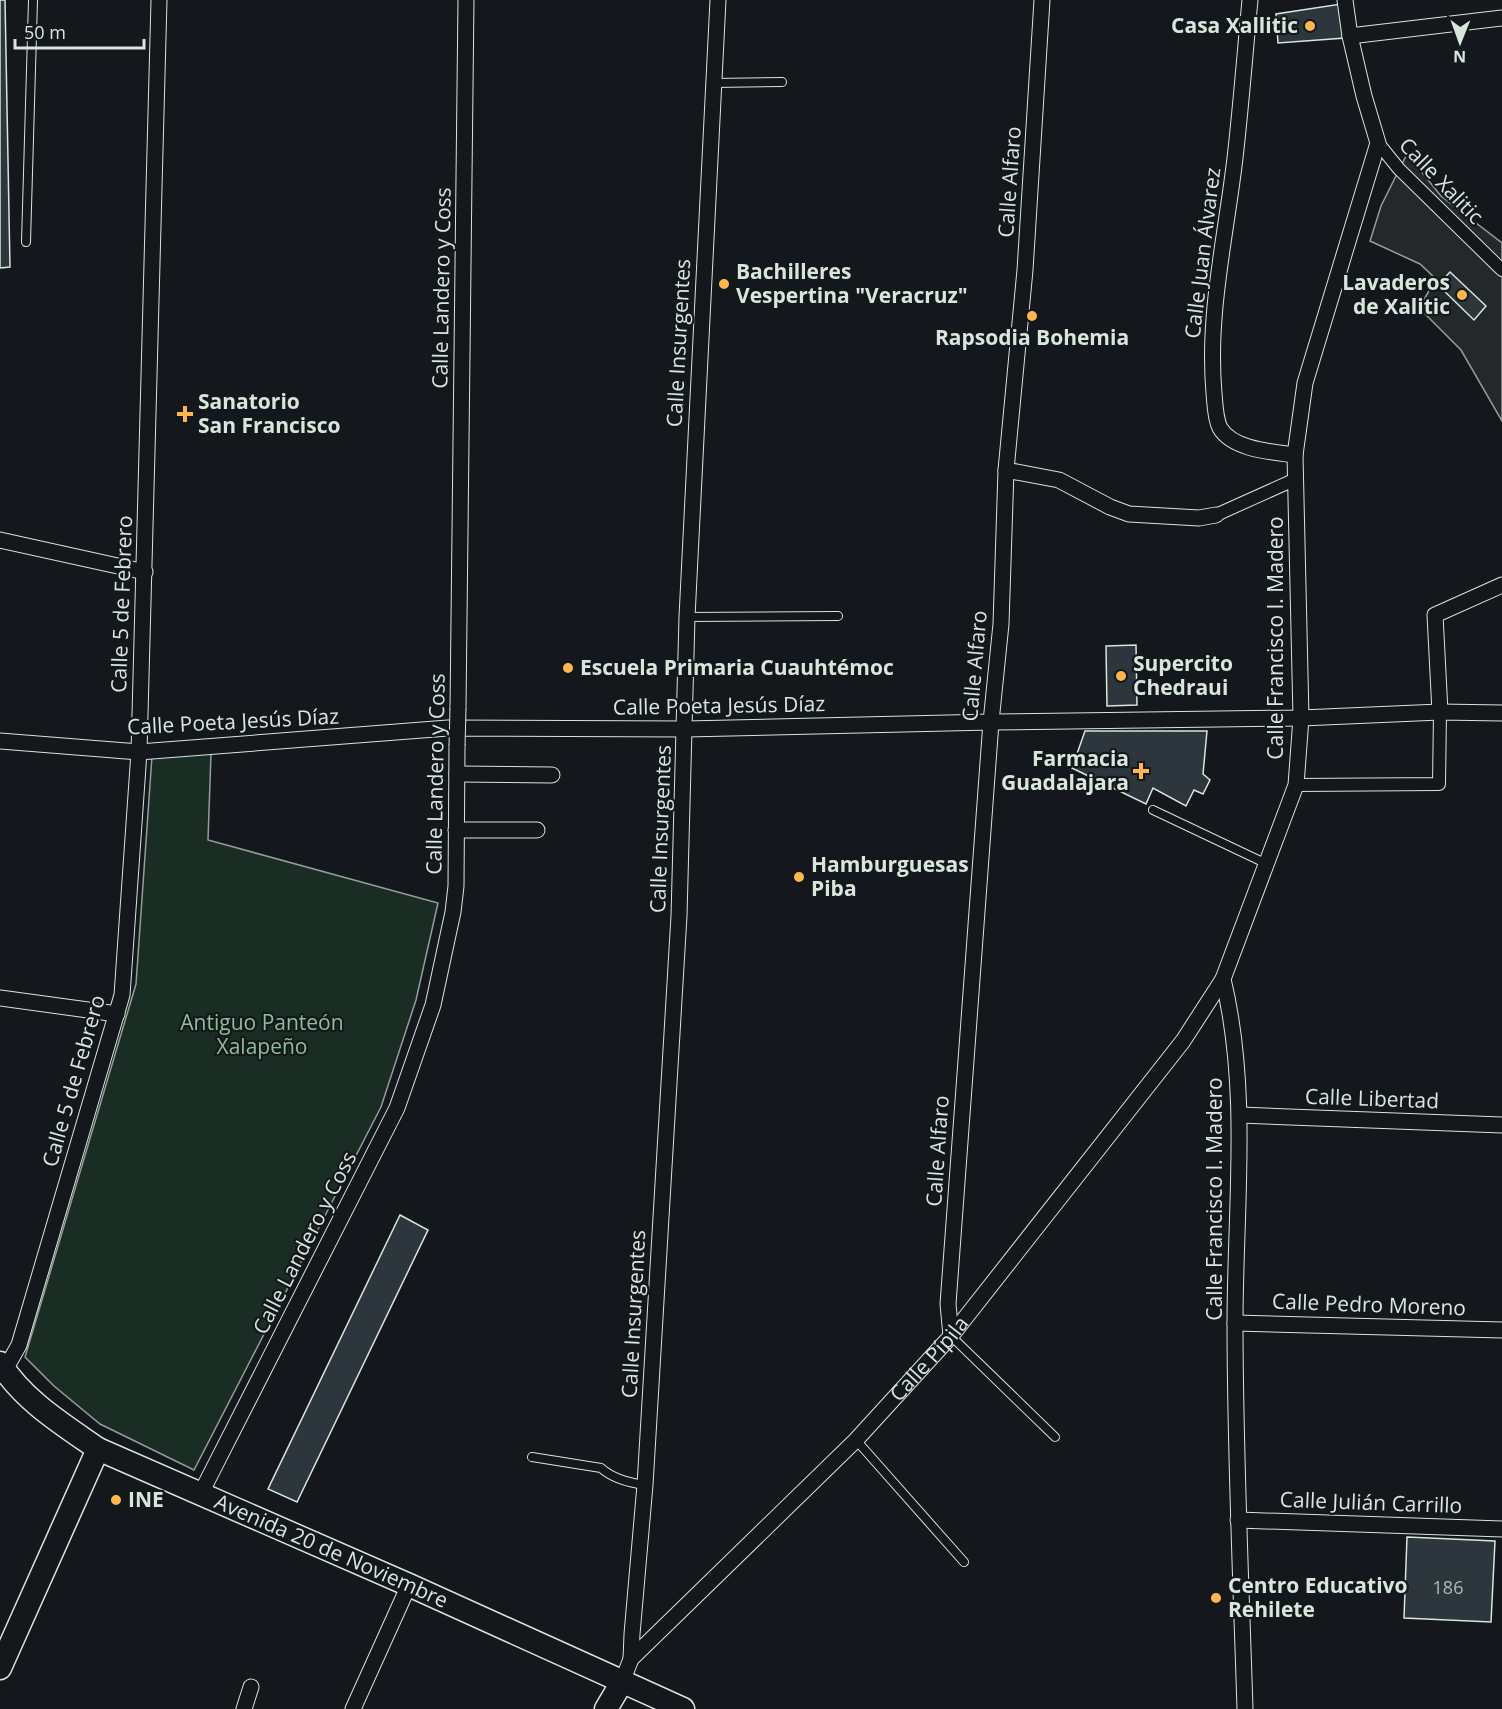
<svg xmlns="http://www.w3.org/2000/svg" width="1502" height="1709" viewBox="0 0 1502 1709" font-family="'Open Sans',sans-serif">
	<rect width="100%" height="100%" fill="#14181c"/>
	<!-- green -->
	<path fill="#1a2d24" stroke="#939e99" stroke-width="1.5" d="M211,754L208,840L438,903L416,1000L381,1107L194,1470L100,1424L54,1386L25,1357L136,984L152,756Z"/>
	<!-- parking -->
	<path fill="#24282b" stroke="#939e99" stroke-width="1.5" d="M1407,154L1441,196L1502,243V421L1461,350L1419,308L1436,279L1420,264L1370,241L1381,206Z"/>
	<!-- building -->
	<path fill="#2c363c" stroke="#d8e6dc" stroke-width="1.5" d="M0,0H5L10,267L0,268Z
		M1341,4L1345,38L1278,43L1276,14Z
		M1450,272L1486,306L1474,320L1438,285Z
		M1136,645L1137,705L1107,706L1106,646Z
		M1085,731H1207L1203,774L1210,780L1203,794L1194,790L1186,806L1153,788L1146,804L1072,768Z
		M400,1215L428,1230L297,1502L268,1489Z
		M1407,1537L1495,1541L1491,1622L1404,1618Z"/>
	<g fill="none" stroke-linecap="round" stroke-linejoin="round">
		<defs>
			<path id="service" d="M713,83L782,82
				M26,242L33,0
				M687,617L838,616
				M1153,810L1267,864
				M951,1336L1055,1437
				M856,1440L964,1562
				M532,1457L601,1468C612,1478 630,1483 645,1485"/>
			<path id="pedestrian" d="M1378,143L1399,169L1502,270
				M1216,515L1296,479
				M1296,785L1439,784L1440,712"/>
			<g id="minor">
				<path d="M1250,0C1245,53 1241,106 1235,158C1226,236 1207,314 1214,393C1215,404 1215,418 1220,428C1233,450 1273,452 1295,455"/>
				<path d="M1350,36L1502,18"/>
				<path d="M1006,470L1059,480L1110,507L1129,514L1199,518L1216,515"/>
				<path d="M0,540L145,572"/>
				<path d="M458,708L466,0"/>
				<path d="M1440,712L1435,615L1502,585"/>
				<path d="M0,741L139,752L448,728L686,729L991,722L1301,718L1440,712L1502,713"/>
				<path d="M457,774L552,775"/>
				<path d="M456,830H537"/>
				<path d="M1223,979C1250,1091 1235,1209 1235,1323C1235,1452 1241,1580 1245,1709"/>
				<path d="M0,998L117,1014"/>
				<path d="M1240,1115L1502,1125"/>
				<path d="M1235,1323L1502,1330"/>
				<path d="M951,1336L948,1304L991,722L1001,624L1006,470L1025,270L1042,0"/>
				<path d="M2,1375L19,1345L122,995L139,752L159,0"/>
				<path d="M201,1493L397,1108L433,1005L453,912L456,886L457,746"/>
				<path d="M1238,1520L1502,1529"/>
				<path d="M631,1659L632,1634L645,1485L679,916L687,617L718,0"/>
				<path id="s1" d="M622,1682L631,1659L856,1440L951,1336L1183,1041L1223,979L1296,785L1301,718L1295,455L1305,383L1378,143L1364,96L1350,36L1345,0"/>
				<path d="M244,1709L251,1687"/>
				<path d="M353,1709L409,1585"/>
			</g>
			<g id="secondary">
				<path id="s2" d="M0,1363C23,1400 62,1424 98,1449L409,1585L683,1709"/>
				<path d="M0,1668L98,1449"/>
				<path d="M606,1709L622,1682"/>
			</g>
		</defs>
		<!-- service casing -->
		<use href="#service" stroke="#d8e6dc" stroke-width="10"/>
		<!-- pedestrian casing -->
		<use href="#pedestrian" stroke="#d8e6dc" stroke-width="14"/>
		<!-- minor casing -->
		<use href="#minor" stroke="#d8e6dc" stroke-width="17"/>
		<!-- secondary casing -->
		<use href="#secondary" stroke="#d8e6dc" stroke-width="25"/>
		<!-- service -->
		<use href="#service" stroke="#14181c" stroke-width="8"/>
		<!-- pedestrian -->
		<use href="#pedestrian" stroke="#14181c" stroke-width="12"/>
		<!-- minor -->
		<use href="#minor" stroke="#14181c" stroke-width="15"/>
		<!-- secondary -->
		<use href="#secondary" stroke="#14181c" stroke-width="22"/>
		<defs>
			<path id="minor-bridge" d="M457,746L458,708"/>
		</defs>
		<!-- minor-bridge casing -->
		<use href="#minor-bridge" stroke="#d8e6dc" stroke-width="17" stroke-linecap="butt"/>
		<!-- minor-bridge -->
		<use href="#minor-bridge" stroke="#14181c" stroke-width="15"/>
	</g>
	<!-- markers -->
	<g fill="#ffb74d" stroke="#14181c" stroke-width="2">
		<circle cx="1310" cy="26" r="6"/>
		<circle cx="724" cy="284" r="6"/>
		<circle cx="1462" cy="295" r="6"/>
		<circle cx="1032" cy="316" r="6"/>
		<path d="M182 405h6v6h6v6h-6v6h-6v-6h-6v-6h6z"/>
		<circle cx="568" cy="668" r="6"/>
		<circle cx="1121" cy="676" r="6"/>
		<path d="M1138 762h6v6h6v6h-6v6h-6v-6h-6v-6h6z"/>
		<circle cx="799" cy="877" r="6"/>
		<circle cx="116" cy="1500" r="6"/>
		<circle cx="1216" cy="1598" r="6"/>
	</g>
	<g text-anchor="middle" stroke-width="4.5" stroke-linejoin="round" paint-order="stroke">
		<!-- number labels -->
		<g font-size="18" fill="#adbab4">
			<text x="1448" y="1594">186</text>
		</g>
		<!-- poi labels -->
		<g font-size="21" font-weight="bold" fill="#d8e6dc" stroke="#14181c" text-anchor="start">
			<text x="1298" y="33" text-anchor="end">Casa Xallitic</text>
			<text x="736" y="279">Bachilleres<tspan x="736" dy="24">Vespertina "Veracruz"</tspan></text>
			<text x="1450" y="290" text-anchor="end">Lavaderos<tspan x="1450" dy="24">de Xalitic</tspan></text>
			<text x="1032" y="345" text-anchor="middle">Rapsodia Bohemia</text>
			<text x="198" y="409">Sanatorio<tspan x="198" dy="24">San Francisco</tspan></text>
			<text x="1133" y="671">Supercito<tspan x="1133" dy="24">Chedraui</tspan></text>
			<text x="580" y="675">Escuela Primaria Cuauhtémoc</text>
			<text x="1129" y="766" text-anchor="end">Farmacia<tspan x="1129" dy="24">Guadalajara</tspan></text>
			<text x="811" y="872">Hamburguesas<tspan x="811" dy="24">Piba</tspan></text>
			<text x="128" y="1507">INE</text>
			<text x="1228" y="1593">Centro Educativo<tspan x="1228" dy="24">Rehilete</tspan></text>
		</g>
		<!-- street labels -->
		<g font-size="21" fill="#d8e6dc" stroke="#14181c">
			<text transform="translate(1441 181) rotate(46)" y="7">Calle Xalitic</text>
			<text transform="translate(1010 182) rotate(-86)" y="7">Calle Alfaro</text>
			<text transform="translate(1203 253) rotate(-83)" y="7">Calle Juan Álvarez</text>
			<text transform="translate(442 288) rotate(-89)" y="7">Calle Landero y Coss</text>
			<text transform="translate(679 343) rotate(-87)" y="7">Calle Insurgentes</text>
			<text transform="translate(122 604) rotate(-88)" y="7">Calle 5 de Febrero</text>
			<text transform="translate(1276 638) rotate(-90)" y="7">Calle Francisco I. Madero</text>
			<text transform="translate(975 666) rotate(-85)" y="7">Calle Alfaro</text>
			<text transform="translate(719 706) rotate(-1)" y="7">Calle Poeta Jesús Díaz</text>
			<text transform="translate(233 722) rotate(-3)" y="7">Calle Poeta Jesús Díaz</text>
			<text transform="translate(436 774) rotate(-89)" y="7">Calle Landero y Coss</text>
			<text transform="translate(661 829) rotate(-88)" y="7">Calle Insurgentes</text>
			<text transform="translate(74 1081) rotate(-74)" y="7">Calle 5 de Febrero</text>
			<text transform="translate(1372 1099) rotate(2)" y="7">Calle Libertad</text>
			<text transform="translate(938 1151) rotate(-86)" y="7">Calle Alfaro</text>
			<text transform="translate(1215 1199) rotate(-90)" y="7">Calle Francisco I. Madero</text>
			<text transform="translate(305 1243) rotate(-63)" y="7">Calle Landero y Coss</text>
			<text transform="translate(1369 1305) rotate(2)" y="7">Calle Pedro Moreno</text>
			<text transform="translate(634 1314) rotate(-87)" y="7">Calle Insurgentes</text>
			<text dy="7" stroke="none"><textPath href="#s1" startOffset="448">Calle Pípila</textPath></text>
			<text transform="translate(1371 1503) rotate(2)" y="7">Calle Julián Carrillo</text>
			<text dy="7" stroke="none"><textPath href="#s2" startOffset="386">Avenida 20 de Noviembre</textPath></text>
		</g>
		<!-- park labels -->
		<g font-size="21" fill="#8ac095" stroke="#14181c">
			<text x="262" y="1030">Antiguo Panteón<tspan x="262" dy="24">Xalapeño</tspan></text>
		</g>
	</g>
	<!-- north arrow -->
	<g transform="translate(1460 42) rotate(181)" stroke="#14181c" stroke-width="4.5" paint-order="stroke">
	<path d="M0-4.5L10 22L0 15L-10 22Z" fill="#d8e6dc"/>
	<text y="-9" font-size="16" font-weight="bold" text-anchor="middle" fill="#d8e6dc">N</text>
	</g>
	<!-- scale -->
	<path d="M15 39v9h129v-9" fill="none" stroke="#d8e6dc" stroke-width="3"/>
	<text x="24" y="39" font-size="18" fill="#d8e6dc" stroke="#14181c" stroke-width="4.5" paint-order="stroke">50 m</text>
</svg>
